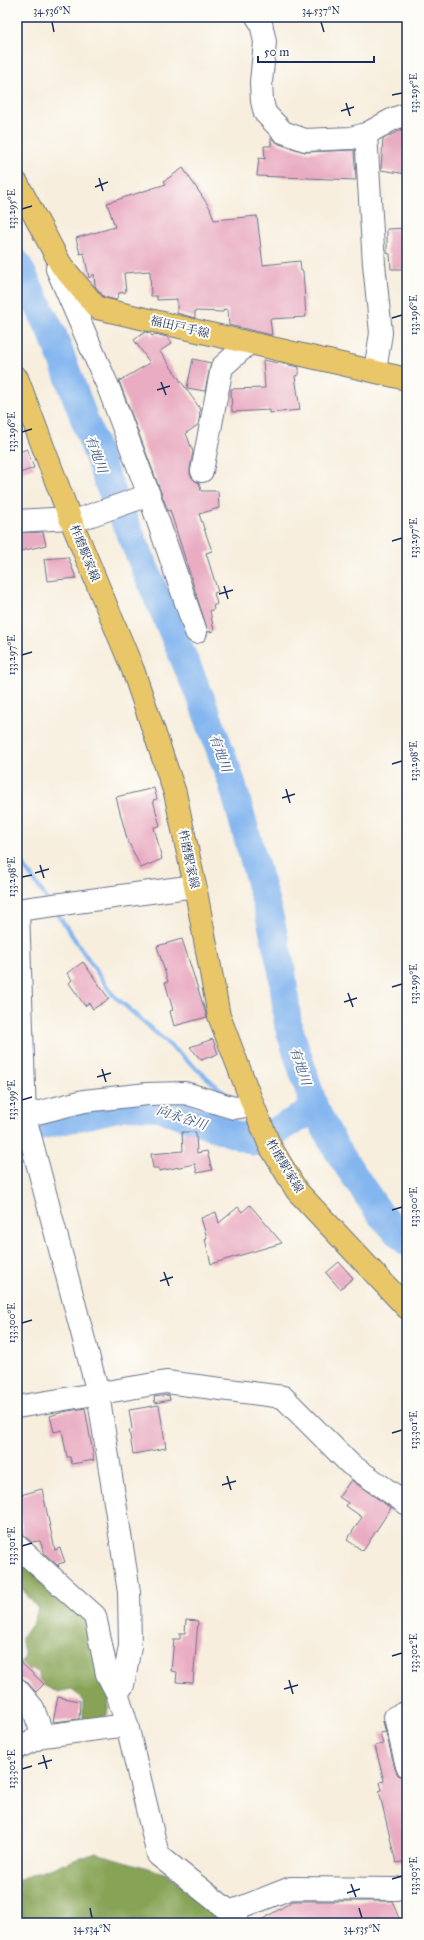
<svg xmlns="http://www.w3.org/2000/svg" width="424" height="1940" viewBox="0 0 424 1940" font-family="'IM FELL Great Primer','Noto Serif JP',serif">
	<rect width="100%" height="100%" fill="#fdfcf7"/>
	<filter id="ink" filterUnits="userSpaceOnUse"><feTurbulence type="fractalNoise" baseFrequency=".025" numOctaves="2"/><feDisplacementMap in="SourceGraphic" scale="8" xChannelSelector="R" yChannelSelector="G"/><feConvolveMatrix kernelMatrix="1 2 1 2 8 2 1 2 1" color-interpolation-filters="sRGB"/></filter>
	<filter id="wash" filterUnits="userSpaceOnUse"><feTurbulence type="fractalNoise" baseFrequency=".012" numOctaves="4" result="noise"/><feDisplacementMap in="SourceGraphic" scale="16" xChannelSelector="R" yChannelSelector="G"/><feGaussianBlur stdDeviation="0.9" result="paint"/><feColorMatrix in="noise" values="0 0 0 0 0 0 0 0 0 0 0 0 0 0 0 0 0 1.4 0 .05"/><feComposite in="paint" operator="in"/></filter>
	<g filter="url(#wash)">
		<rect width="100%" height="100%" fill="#f7eedd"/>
		<!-- forest -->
		<path fill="#87a457" stroke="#516a5a" d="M17,1554L91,1619L110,1694L107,1715L83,1725V1700L72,1689L57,1692L41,1684L38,1673L32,1668L17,1681V1668L25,1657L21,1637L33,1624L38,1609L17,1582Z
			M96,1853L165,1873L233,1923H17V1880Z"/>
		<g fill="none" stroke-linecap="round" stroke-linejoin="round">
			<!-- stream -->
			<path stroke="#83b5ef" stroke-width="4.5" d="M17,856L47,899
				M56,912L112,994L230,1098
				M230,1133L234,1121"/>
			<!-- river -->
			<path stroke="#83b5ef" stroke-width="28" d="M17,263L53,335L107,480L202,701L232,783L270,918L282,971L288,1025L315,1109L337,1150L380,1214L407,1242
				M17,1131L126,1106L159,1107L256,1142L315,1109"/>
		</g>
		<g id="blocks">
			<!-- building -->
			<path fill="#e9acc2" d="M407,127V174L381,170L383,139Z
				M271,138L279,144L305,152L354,150L356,180L257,176L259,158L265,159L264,146H271Z
				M183,168L210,208L214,220L257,216L263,265L300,261L301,271H303L306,317L270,319L272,335L229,325L228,310L224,309L223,312L195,311V318L177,313V299L157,300V296H151L150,271L124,273L126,292L119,293L116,300L104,297L95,286L94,274L89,278L84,253L80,254L76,238L115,227L107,203L166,184L164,181Z
				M407,228V269H391L390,254L387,253V229Z
				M145,332L150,333L152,336L155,334L167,337L172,343L159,352L161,353L201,410L199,413L200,415L198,425L186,433L193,452L190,469V475L194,480L199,483L201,491H218L219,508L199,514L212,551L206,553L218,592L214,593L217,604L213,606L214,609L210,611L214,631L208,632L170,510L168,511L119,381L150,363L134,340Z
				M193,359L211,363L205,391L187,388Z
				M263,360L299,367V375L295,376L300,410L270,413V410L232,412L231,389L265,388Z
				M27,449L34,468L17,474V453Z
				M43,532L46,545L17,552V533Z
				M68,557L76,578L47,581L44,559Z
				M154,788L157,799L153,800L160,826L154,827L162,859L141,868L127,839L116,797Z
				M182,939L207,1017L174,1026L170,1011L173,1010L165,982H168L157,946Z
				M83,962L109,999L93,1009L89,1003L85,1006L69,983L72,980L67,973Z
				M213,1039L218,1054L201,1060L190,1047Z
				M182,1132H196L197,1153L207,1151L212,1170L197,1173L195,1164L159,1171V1168H153L151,1154L183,1151Z
				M250,1205L282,1243L211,1264L205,1239L207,1238L201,1218L216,1212L219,1223L238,1207L242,1212Z
				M339,1262L353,1278L340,1289L326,1273Z
				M169,1395L170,1400L155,1403L154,1397Z
				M159,1405L166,1448L133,1454L129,1430L132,1429L129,1410Z
				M85,1408L94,1460L72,1464L70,1457H67L62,1430L54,1432L50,1416L63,1412Z
				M351,1480L391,1508L363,1551L347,1540L362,1517L346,1506L348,1503L339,1497Z
				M42,1489L55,1550L60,1548L65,1562L58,1564L59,1567L45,1554L40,1541L32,1542L24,1536L20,1516L17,1517V1496Z
				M186,1620L198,1621L193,1683L176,1682L177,1672L171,1671L174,1639H180V1633H185Z
				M17,1659L44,1684L36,1692L26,1681L17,1677Z
				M58,1697L80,1701L79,1719L53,1722Z
				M383,1721L395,1769L398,1775L407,1778V1861L396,1863L379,1791L382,1790L380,1782L384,1781L375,1746L383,1744L380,1733L386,1732Z
				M293,1901H392L401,1923H256Z"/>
		</g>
	</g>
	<g filter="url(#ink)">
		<use href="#blocks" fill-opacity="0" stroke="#68728a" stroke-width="1"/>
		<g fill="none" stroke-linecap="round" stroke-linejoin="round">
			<defs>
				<path id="minor" d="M257,17L261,23L265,42L261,82L262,101L265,113L283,132L305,140L351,138L366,134L393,119L407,114
					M366,134L374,264L381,333L375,371
					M61,265L57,269L109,389L149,495L196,632
					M202,471L222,367L249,343
					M17,521L70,518L80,519L149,495
					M17,910L195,886
					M18,910L25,1117L98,1393L129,1592L130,1646L123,1685L117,1693
					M17,1118L84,1101L147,1094L185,1093L234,1108L253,1105
					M17,1407L166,1382L283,1397L350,1464L407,1504
					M17,1546L95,1616L107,1674L117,1693L127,1725L158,1855L230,1912L238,1923
					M17,1689L33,1708L43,1736
					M407,1712L395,1717L407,1766
					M17,1748L43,1736L127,1725
					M230,1912L291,1888L396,1889L407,1887"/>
				<path id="major" d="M17,183L61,265L97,308L407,379
					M17,378L70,518L133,670L175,793L195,886L219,1016L253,1105L270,1146L297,1191L407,1308"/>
			</defs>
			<!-- minor casing -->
			<use href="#minor" stroke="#68728a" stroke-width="24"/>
			<!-- major casing -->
			<use href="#major" stroke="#68728a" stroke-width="24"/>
			<!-- minor -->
			<use href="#minor" stroke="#fff" stroke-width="22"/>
			<!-- major -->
			<use href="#major" stroke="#e9c769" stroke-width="22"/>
		</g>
	</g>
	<!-- ticks -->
	<path fill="none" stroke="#1b2f5e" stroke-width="1.5" d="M52,22L54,32M321,22L324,32M392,95L402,93M346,103L350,116M341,111L354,107M99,178L103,191M95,187L108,182M22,209L32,206M392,318L402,315M161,382L166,395M157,390L170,386M22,432L32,429M392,541L402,538M224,586L228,599M219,594L233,590M22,655L32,652M392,764L402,761M286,789L290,803M282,798L295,794M40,865L44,878M35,873L49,869M22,877L32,875M392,987L402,984M348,993L353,1007M344,1002L357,998M102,1069L106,1082M97,1077L111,1073M22,1100L32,1097M392,1210L402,1207M164,1272L169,1286M160,1281L173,1277M22,1323L32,1320M392,1433L402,1430M227,1476L231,1490M222,1485L236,1481M22,1546L32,1543M392,1656L402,1653M289,1680L293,1694M284,1689L298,1685M43,1755L47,1769M38,1764L52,1760M22,1769L32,1766M392,1879L402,1876M351,1884L356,1897M347,1893L360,1889M90,1908L92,1918M359,1908L362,1918"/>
	<g text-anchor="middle" stroke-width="4" stroke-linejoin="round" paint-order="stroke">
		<!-- street labels -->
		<g font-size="12" fill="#1b2f5e" stroke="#fdfcf7">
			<text transform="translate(180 327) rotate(13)" y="4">福田戸手線</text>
			<text transform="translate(85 553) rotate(68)" y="4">柞磨駅家線</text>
			<text transform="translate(189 859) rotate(78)" y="4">柞磨駅家線</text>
			<text transform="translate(285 1166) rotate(59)" y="4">柞磨駅家線</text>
		</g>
		<!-- water labels -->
		<g font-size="13" font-style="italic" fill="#3a578a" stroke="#fdfcf7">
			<text transform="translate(97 454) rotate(70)" y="5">有地川</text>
			<text transform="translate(221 753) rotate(70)" y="5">有地川</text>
			<text transform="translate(301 1066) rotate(72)" y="5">有地川</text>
			<text transform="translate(182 1117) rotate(18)" y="5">向永谷川</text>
		</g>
	</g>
	<!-- margin -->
	<rect width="424" height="1940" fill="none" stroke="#fdfcf7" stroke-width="44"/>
	<!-- scale -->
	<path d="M258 56v6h116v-6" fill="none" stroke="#1b2f5e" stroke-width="2"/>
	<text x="264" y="56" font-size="12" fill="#1b2f5e" stroke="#fdfcf7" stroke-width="3" paint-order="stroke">50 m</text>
	<rect x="22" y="22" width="380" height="1896" fill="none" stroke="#1b2f5e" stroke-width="1.5"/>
	<g font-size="10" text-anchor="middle" fill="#1b2f5e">
		<text x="52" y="14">34.536°N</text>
		<text x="321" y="14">34.537°N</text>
		<text transform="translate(413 93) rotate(-90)" y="4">133.295°E</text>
		<text transform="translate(11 209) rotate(-90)" y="4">133.295°E</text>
		<text transform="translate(413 315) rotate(-90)" y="4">133.296°E</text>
		<text transform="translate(11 432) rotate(-90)" y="4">133.296°E</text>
		<text transform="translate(413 538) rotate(-90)" y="4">133.297°E</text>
		<text transform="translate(11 655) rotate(-90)" y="4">133.297°E</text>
		<text transform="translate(413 761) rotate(-90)" y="4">133.298°E</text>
		<text transform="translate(11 877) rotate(-90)" y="4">133.298°E</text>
		<text transform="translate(413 984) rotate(-90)" y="4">133.299°E</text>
		<text transform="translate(11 1100) rotate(-90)" y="4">133.299°E</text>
		<text transform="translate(413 1207) rotate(-90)" y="4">133.300°E</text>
		<text transform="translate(11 1323) rotate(-90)" y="4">133.300°E</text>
		<text transform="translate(413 1430) rotate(-90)" y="4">133.301°E</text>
		<text transform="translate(11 1546) rotate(-90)" y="4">133.301°E</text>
		<text transform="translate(413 1653) rotate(-90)" y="4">133.302°E</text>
		<text transform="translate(11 1769) rotate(-90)" y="4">133.302°E</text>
		<text transform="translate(413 1876) rotate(-90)" y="4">133.303°E</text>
		<text x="92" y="1932">34.534°N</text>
		<text x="362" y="1932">34.535°N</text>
	</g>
</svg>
